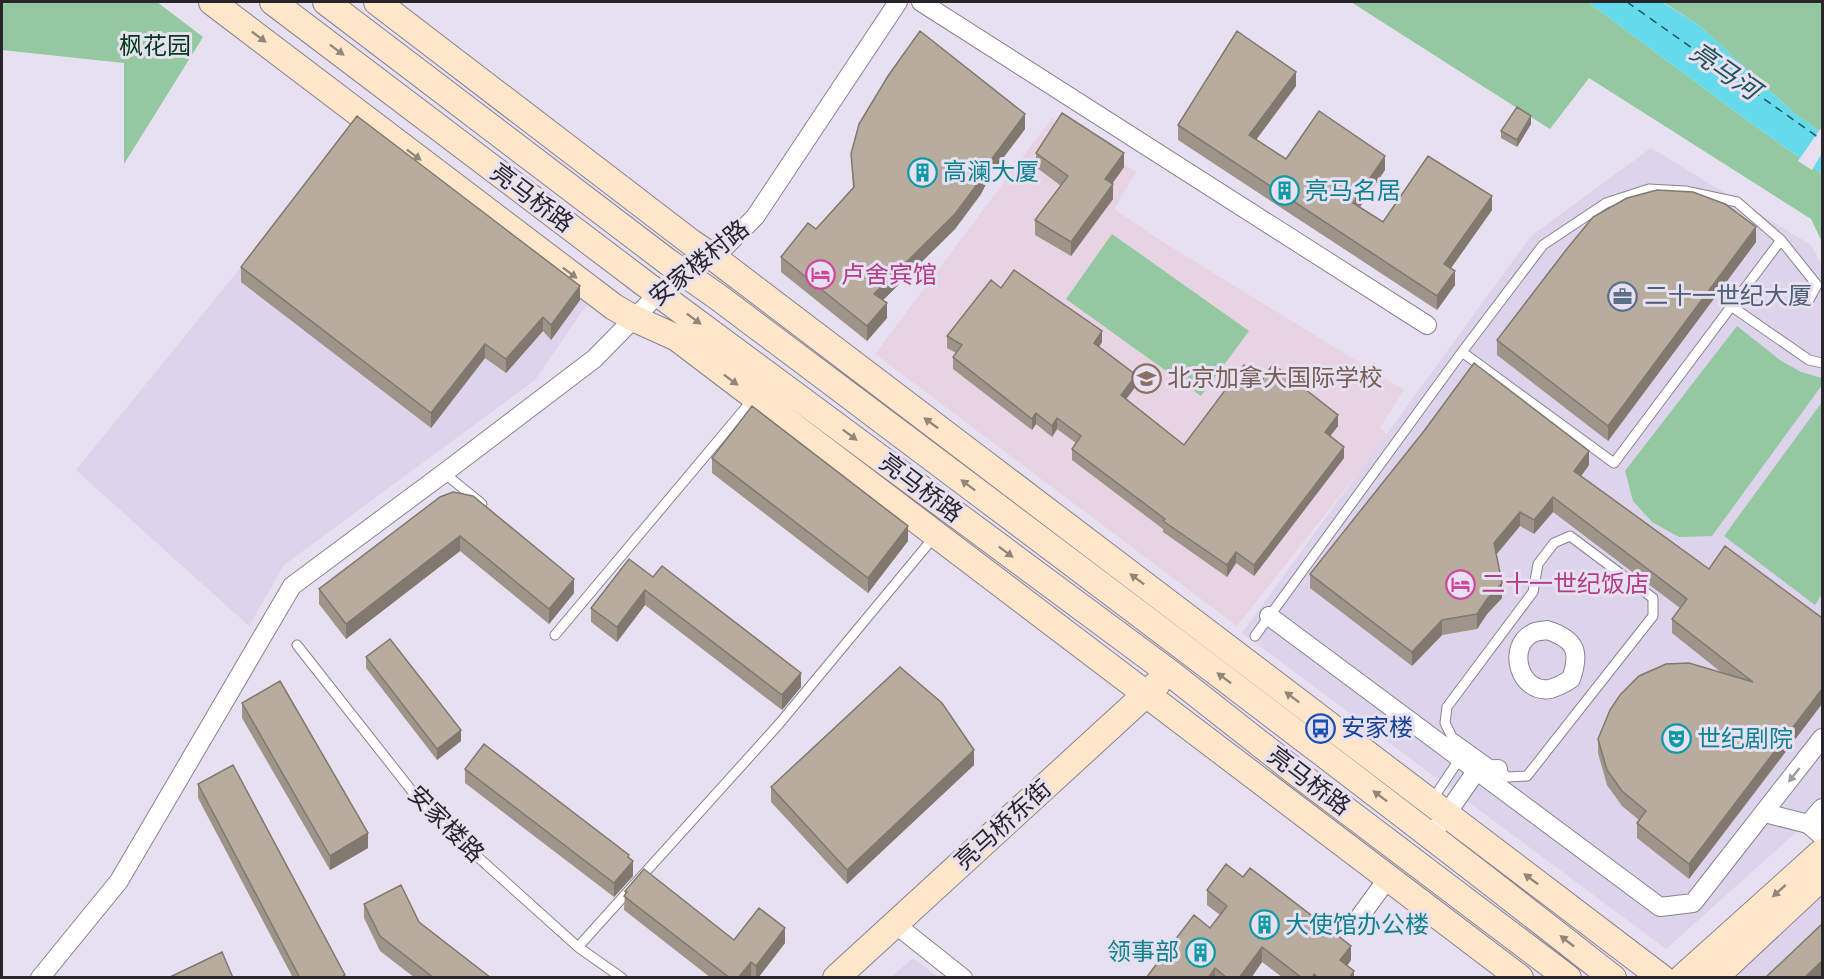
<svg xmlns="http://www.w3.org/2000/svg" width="1824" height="979" viewBox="0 0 1824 979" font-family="'Alegreya Sans','Noto Sans SC',sans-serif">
	<rect width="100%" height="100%" fill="#e7e0f0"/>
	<!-- built -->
	<path fill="#ddd3ea" d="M359,122L588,303L535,380L284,565L249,626L76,470Z
		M1651,148L1811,245L1822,266V809L1666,949L1242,633L1531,236Z
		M1822,893V972L1817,977H1742L1736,971Z
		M913,958L938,977H891Z"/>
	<!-- education -->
	<path fill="#e7d3e2" d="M1052,118L1136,172L1114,209L1163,242L1404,390L1380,428L1388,435L1237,626L875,354Z"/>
	<!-- green -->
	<path fill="#93c8a1" d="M2,2H157L203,37L124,164V63L2,50Z
		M1351,2H1588L1744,118L1822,174V242L1811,219L1589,78L1550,129Z
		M1663,2H1822V133L1794,113L1700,26Z
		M1112,234L1249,331L1201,396L1066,299Z
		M1737,326L1780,360L1801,372L1822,378V385L1712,536L1679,537L1652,522L1633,501L1625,471Z
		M1822,402V594L1815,605L1724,536Z"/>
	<!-- water -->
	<path fill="#65daeb" d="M1588,2H1662L1700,26L1794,113L1822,133V174L1744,118Z"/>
	<!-- pier -->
	<path fill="#e7e0f0" d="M1821,128L1822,129V153L1812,170L1798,161Z"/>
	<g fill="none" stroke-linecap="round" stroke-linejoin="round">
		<!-- ferry -->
		<path stroke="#21545b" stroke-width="1.5" stroke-dasharray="8 6" stroke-linecap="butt" d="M1627,2L1822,140"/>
		<defs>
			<path id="lane" d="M1781,240L1614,463L1462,352L1543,245L1606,203L1649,189L1685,191L1737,202L1781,240L1817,285L1809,300
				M1731,306L1809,360L1822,363
				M444,473L482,504
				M1570,536L1653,598V616L1527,776L1508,777L1452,737L1445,723L1447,707L1533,592L1538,564L1554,543Z
				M555,635L753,399
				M1255,636L1462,352
				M297,645L430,814L578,947L622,978
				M1432,800L1461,757
				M578,947L779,724L934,537"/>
			<path id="street" d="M921,2L1427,325
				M1269,616L1660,907L1693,903L1822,738
				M1547,630C1575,639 1581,651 1571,679C1565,683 1557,687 1550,689C1519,694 1506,646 1533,633C1536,631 1542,631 1547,630Z
				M1765,813L1808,824L1822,808
				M1808,824L1822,836
				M1432,835L1477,770L1498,769
				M895,924L963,978
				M1353,926L1388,878
				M40,978L119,881L292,586L444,473L594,359L658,294L684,274L722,250L755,217L898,2"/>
			<path id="secondary" d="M212,2L614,307L633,318L677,338L1520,978
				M273,2L644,283L1170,673L1301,776L1568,978
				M326,2L668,262L718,297C1017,522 1318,746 1613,978
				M377,2L692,243L713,257L1662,978
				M836,978L1157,684
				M1682,978L1822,852
				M1714,978L1822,877"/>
		</defs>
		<!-- lane casing -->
		<use href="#lane" stroke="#898291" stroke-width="11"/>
		<!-- street casing -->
		<use href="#street" stroke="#898291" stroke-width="20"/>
		<!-- secondary casing -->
		<use href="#secondary" stroke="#898291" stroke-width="28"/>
		<!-- lane -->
		<use href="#lane" stroke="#fff" stroke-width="9"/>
		<!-- street -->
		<use href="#street" stroke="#fff" stroke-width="18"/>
		<!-- secondary -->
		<use href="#secondary" stroke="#fde6c9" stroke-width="26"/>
	</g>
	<!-- wall -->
	<path fill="#9e9489" d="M1296,86L1256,140L1286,159L1385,170L1360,207L1383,222L1492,210L1451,268L1455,285L1437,310L1178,140V125Z
		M1531,124L1517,147L1501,138V131Z
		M1025,129L991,174L981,194L955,229L883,300L887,318L867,341L781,272V257L816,229L853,188L851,154Z
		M1036,153L1124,167L1112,184L1113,199L1071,256L1035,235V220L1061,186L1036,167Z
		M1756,242L1608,441L1497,355V340Z
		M241,267L580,300L551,340L543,331L506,373L485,358L431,428L241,282Z
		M1001,288L1102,342L1099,347L1136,386L1126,399L1184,445L1262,380L1338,426L1330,436L1344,458L1254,576L1236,563L1227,577L1163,532V529L1072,460V449L1076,443L1057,429L1052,437L1036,424L1032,430L953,369V357L956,353L947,348V336Z
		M712,458L908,541L868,593L712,473Z
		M1589,465L1581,476L1709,569L1822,618L1689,879L1637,838V823L1639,820L1622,806L1607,785L1598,753V739L1722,673L1672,633V619L1680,608L1553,512L1534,534L1520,526L1496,555L1502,598L1487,614L1477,629L1442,635L1412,666L1310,588V574Z
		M440,497L574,593L549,624L460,551L346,639L319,604V589Z
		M653,577L801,687L782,710L645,605L617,642L591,622V608Z
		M366,657L461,741L437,760L366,668Z
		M242,703L368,848L330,870L242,718Z
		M974,765L847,884L771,802V787Z
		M465,769L629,858L633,876L614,897L465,783Z
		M198,784L345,978H293L198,798Z
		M1207,890L1351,960L1347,966L1354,978H1283L1262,962L1251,978H1146L1210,928L1220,915L1207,905Z
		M625,891L734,940L785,943L758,978H752L751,976L750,978H711L624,910Z
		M364,904L419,922L491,978H415L380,951L364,918Z"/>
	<!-- shaded-wall -->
	<path fill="#81786f" d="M1296,72V86L1249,149V135Z
		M1025,114V129L991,174L981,194L955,229L874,309V294L991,160Z
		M1531,116V124L1517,147V140Z
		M1124,153V167L1105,194V179Z
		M1385,156V170L1353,217V203Z
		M1113,184V199L1071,256V242Z
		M1492,196V210L1444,278V264Z
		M1756,227V242L1608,441V426Z
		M1455,271V285L1437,310V296Z
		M580,286V300L551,340V325Z
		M887,303V318L867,341V326Z
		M543,317V331L506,373V359Z
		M1102,331V342L1094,354V343Z
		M485,344V358L431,428V413Z
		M1136,375V386L1121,406V395Z
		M1036,413V424L1032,430V419Z
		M1338,415V426L1325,443V432Z
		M1057,418V429L1052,437V426Z
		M1344,447V458L1254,576V565Z
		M1589,451V465L1574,486V471Z
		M1553,497V512L1534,534V520Z
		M1520,512V526L1494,557V543Z
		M908,526V541L868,593V578Z
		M460,536V551L346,639V624Z
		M1236,552V563L1227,577V565Z
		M574,579V593L549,624V609Z
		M1502,583V598L1487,614L1477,629V614L1487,599Z
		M645,590V605L617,642V627Z
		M1442,620V635L1412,666V652Z
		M801,673V687L782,710V695Z
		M1822,689V704L1689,879V864Z
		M461,730V741L437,760V749Z
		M974,750V765L847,884V870Z
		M368,833V848L330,870V856Z
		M629,855V866L633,861V876L614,897V883Z
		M785,928V943L758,978H756V966Z
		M1351,946V960L1340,975V960Z
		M1262,947V962L1251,978H1239Z
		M1822,961V975L1820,978H1804Z
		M751,962V976L750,978H738Z
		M1215,968V978H1208Z
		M1354,971V978H1349Z"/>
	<!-- building -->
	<path fill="#b8ac9f" stroke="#81786f" stroke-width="1.5" d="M920,31L1025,114L991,160L981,179L955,214L874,294L887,303L867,326L781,257L808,223L816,229L854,187L851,154L859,124L888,76Z
		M1237,31L1296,72L1249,135L1286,159L1319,111L1385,156L1353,203L1383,222L1428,156L1492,196L1444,264L1455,271L1437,296L1178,125Z
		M1517,107L1531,116L1517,140L1501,131Z
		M1062,113L1124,153L1105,179L1113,184L1071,242L1035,220L1068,176L1036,153Z
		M357,116L580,286L551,325L543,317L506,359L485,344L431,413L241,267Z
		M1657,190L1693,192L1725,204L1756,227L1608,426L1497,340L1566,250L1593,217L1627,198Z
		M1014,270L1102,331L1094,343L1136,375L1121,395L1184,445L1244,365L1262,380L1273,364L1338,415L1325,432L1344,447L1254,565L1236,552L1227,565L1163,521L1165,519L1072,449L1081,436L1057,418L1052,426L1036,413L1032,419L953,357L962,345L947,336L991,280L1001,288Z
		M1474,363L1589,451L1574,471L1709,569L1725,546L1822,618V689L1689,864L1637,823L1646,811L1622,791L1607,770L1598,739L1610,710L1620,695L1639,676L1666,664L1689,663L1753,682L1672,619L1687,599L1553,497L1534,520L1520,512L1494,543L1502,583L1487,599L1477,614L1442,620L1412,652L1310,574L1424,431Z
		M752,406L908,526L868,578L712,458Z
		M453,492L473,496L574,579L549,609L460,536L346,624L319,589L440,497Z
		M629,559L653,577L662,566L801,673L782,695L645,590L617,627L591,608Z
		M390,639L461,730L437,749L366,657Z
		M900,667L942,703L974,750L847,870L771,787Z
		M280,681L368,833L330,856L242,703Z
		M484,744L629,855L628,857L633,861L614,883L465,769Z
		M233,765L345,975L340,978H300L198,784Z
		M1226,864L1243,877L1250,868L1351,946L1340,960L1354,971L1349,978H1318L1314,974L1312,978H1302L1262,947L1239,978H1227L1215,968L1208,978H1146L1194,915L1210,928L1227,906L1207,890Z
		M644,869L734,940L759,908L785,928L756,966L751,962L738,978H730L624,896L627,892L625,891Z
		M401,885L419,922L491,978H434L380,936L364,904Z
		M1822,924V961L1804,978H1765Z
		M222,952L233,978H168Z"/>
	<!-- one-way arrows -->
	<defs><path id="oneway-solid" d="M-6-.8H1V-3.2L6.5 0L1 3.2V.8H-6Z" transform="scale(1.5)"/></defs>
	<g fill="#92857a">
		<use href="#oneway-solid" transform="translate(259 37) rotate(37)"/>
		<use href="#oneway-solid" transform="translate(337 50) rotate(37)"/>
		<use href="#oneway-solid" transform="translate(414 155) rotate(37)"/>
		<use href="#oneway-solid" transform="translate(570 273) rotate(37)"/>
		<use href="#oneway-solid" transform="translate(694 319) rotate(37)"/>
		<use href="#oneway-solid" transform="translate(731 380) rotate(37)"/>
		<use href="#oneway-solid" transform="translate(931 423) rotate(-143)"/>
		<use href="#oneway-solid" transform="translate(850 435) rotate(37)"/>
		<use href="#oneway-solid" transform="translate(968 485) rotate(-143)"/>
		<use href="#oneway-solid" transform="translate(1006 552) rotate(37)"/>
		<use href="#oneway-solid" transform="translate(1137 579) rotate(-143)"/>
		<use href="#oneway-solid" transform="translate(1224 678) rotate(-143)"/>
		<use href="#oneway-solid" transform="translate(1292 697) rotate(-143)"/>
		<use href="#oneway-solid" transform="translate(1380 796) rotate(-143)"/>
		<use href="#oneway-solid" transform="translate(1531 879) rotate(-143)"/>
		<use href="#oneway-solid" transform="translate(1779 891) rotate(138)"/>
		<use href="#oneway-solid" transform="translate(1567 941) rotate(-142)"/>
	</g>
	<use fill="#9e9c9f" href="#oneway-solid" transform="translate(1794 775) rotate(128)"/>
	<!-- icons -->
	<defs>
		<symbol id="building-ring" viewBox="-11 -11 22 22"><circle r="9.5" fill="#e7e0f0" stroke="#0f9aa8" stroke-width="1.5"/><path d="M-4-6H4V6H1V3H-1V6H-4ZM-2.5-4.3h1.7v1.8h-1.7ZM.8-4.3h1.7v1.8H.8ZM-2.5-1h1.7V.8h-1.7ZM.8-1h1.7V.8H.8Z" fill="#0f9aa8"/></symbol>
		<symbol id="hotel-ring" viewBox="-11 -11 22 22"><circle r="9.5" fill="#e7e0f0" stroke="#d1479c" stroke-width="1.5"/><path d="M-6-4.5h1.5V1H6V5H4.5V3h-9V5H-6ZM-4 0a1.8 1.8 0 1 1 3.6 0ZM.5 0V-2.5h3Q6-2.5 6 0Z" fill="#d1479c"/></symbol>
		<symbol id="office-ring" viewBox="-11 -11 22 22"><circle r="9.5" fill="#e7e0f0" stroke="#5c6f8a" stroke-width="1.5"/><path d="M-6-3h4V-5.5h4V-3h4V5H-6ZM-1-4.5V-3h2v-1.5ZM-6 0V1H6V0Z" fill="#5c6f8a"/></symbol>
		<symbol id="school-ring" viewBox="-11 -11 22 22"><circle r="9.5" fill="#e7e0f0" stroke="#8d6e63" stroke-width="1.5"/><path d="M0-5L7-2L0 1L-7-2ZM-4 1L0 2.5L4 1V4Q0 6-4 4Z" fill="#8d6e63"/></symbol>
		<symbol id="bus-ring" viewBox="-11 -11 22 22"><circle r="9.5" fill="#e7e0f0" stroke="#1a4fb4" stroke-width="1.5"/><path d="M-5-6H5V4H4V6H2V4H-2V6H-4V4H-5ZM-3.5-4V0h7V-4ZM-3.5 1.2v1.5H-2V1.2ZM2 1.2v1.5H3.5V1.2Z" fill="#1a4fb4"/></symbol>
		<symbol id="theatre-ring" viewBox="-11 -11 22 22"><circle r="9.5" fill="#e7e0f0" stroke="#0f9aa8" stroke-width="1.5"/><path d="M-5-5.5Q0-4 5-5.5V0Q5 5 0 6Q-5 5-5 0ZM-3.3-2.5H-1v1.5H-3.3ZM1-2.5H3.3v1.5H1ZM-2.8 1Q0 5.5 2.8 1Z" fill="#0f9aa8"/></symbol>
	</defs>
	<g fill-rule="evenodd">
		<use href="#building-ring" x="906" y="156" width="33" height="33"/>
		<use href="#building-ring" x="1268" y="174" width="33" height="33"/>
		<use href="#hotel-ring" x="804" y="258" width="33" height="33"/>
		<use href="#office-ring" x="1606" y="280" width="33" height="33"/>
		<use href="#school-ring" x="1130" y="362" width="33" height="33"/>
		<use href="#hotel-ring" x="1444" y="568" width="33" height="33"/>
		<use href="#bus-ring" x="1304" y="712" width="33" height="33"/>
		<use href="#theatre-ring" x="1660" y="722" width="33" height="33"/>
		<use href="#building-ring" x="1248" y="908" width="33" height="33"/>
		<use href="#building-ring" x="1184" y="936" width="33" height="33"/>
	</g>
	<g text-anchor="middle" stroke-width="6" stroke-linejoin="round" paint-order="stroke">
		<!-- park labels -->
		<g font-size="24" fill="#003a18" stroke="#e7e0f0">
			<text x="155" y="54">枫花园</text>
		</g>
		<!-- culture labels -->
		<g font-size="24" fill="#0d838f" stroke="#e7e0f0" text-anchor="start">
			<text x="943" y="180">高澜大厦</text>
			<text x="1305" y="199">亮马名居</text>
			<text x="1697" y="747">世纪剧院</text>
			<text x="1285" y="933">大使馆办公楼</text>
			<text x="1179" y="960" text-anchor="end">领事部</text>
		</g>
		<!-- street labels -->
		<g font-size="24" fill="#27242a" stroke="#e7e0f0">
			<text transform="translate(532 198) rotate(37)" y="8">亮马桥路</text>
			<text transform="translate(699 263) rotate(-39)" y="8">安家楼村路</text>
			<text transform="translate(921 488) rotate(37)" y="8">亮马桥路</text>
			<text transform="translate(1309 781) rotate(37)" y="8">亮马桥路</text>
			<text transform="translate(446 824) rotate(45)" y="8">安家楼路</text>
			<text transform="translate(1003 825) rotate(-42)" y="8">亮马桥东街</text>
		</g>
		<!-- hotel labels -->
		<g font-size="24" fill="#b23c85" stroke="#e7e0f0" text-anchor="start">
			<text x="841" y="283">卢舍宾馆</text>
			<text x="1481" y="592">二十一世纪饭店</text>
		</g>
		<!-- service labels -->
		<g font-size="24" fill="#4e5e75" stroke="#e7e0f0" text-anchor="start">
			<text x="1644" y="304">二十一世纪大厦</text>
		</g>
		<!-- education labels -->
		<g font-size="24" fill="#785e54" stroke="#e7e0f0" text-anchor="start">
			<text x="1167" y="386">北京加拿大国际学校</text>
		</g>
		<!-- transit labels -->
		<g font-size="24" fill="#164399" stroke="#e7e0f0" text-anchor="start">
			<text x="1341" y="736">安家楼</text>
		</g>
		<!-- water labels -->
		<g font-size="26" font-style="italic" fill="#21545b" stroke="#e7e0f0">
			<text transform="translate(1725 71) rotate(35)" y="9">亮马河</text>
		</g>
	</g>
	<!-- border -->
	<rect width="1824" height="979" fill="none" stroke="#27242a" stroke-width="6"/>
</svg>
